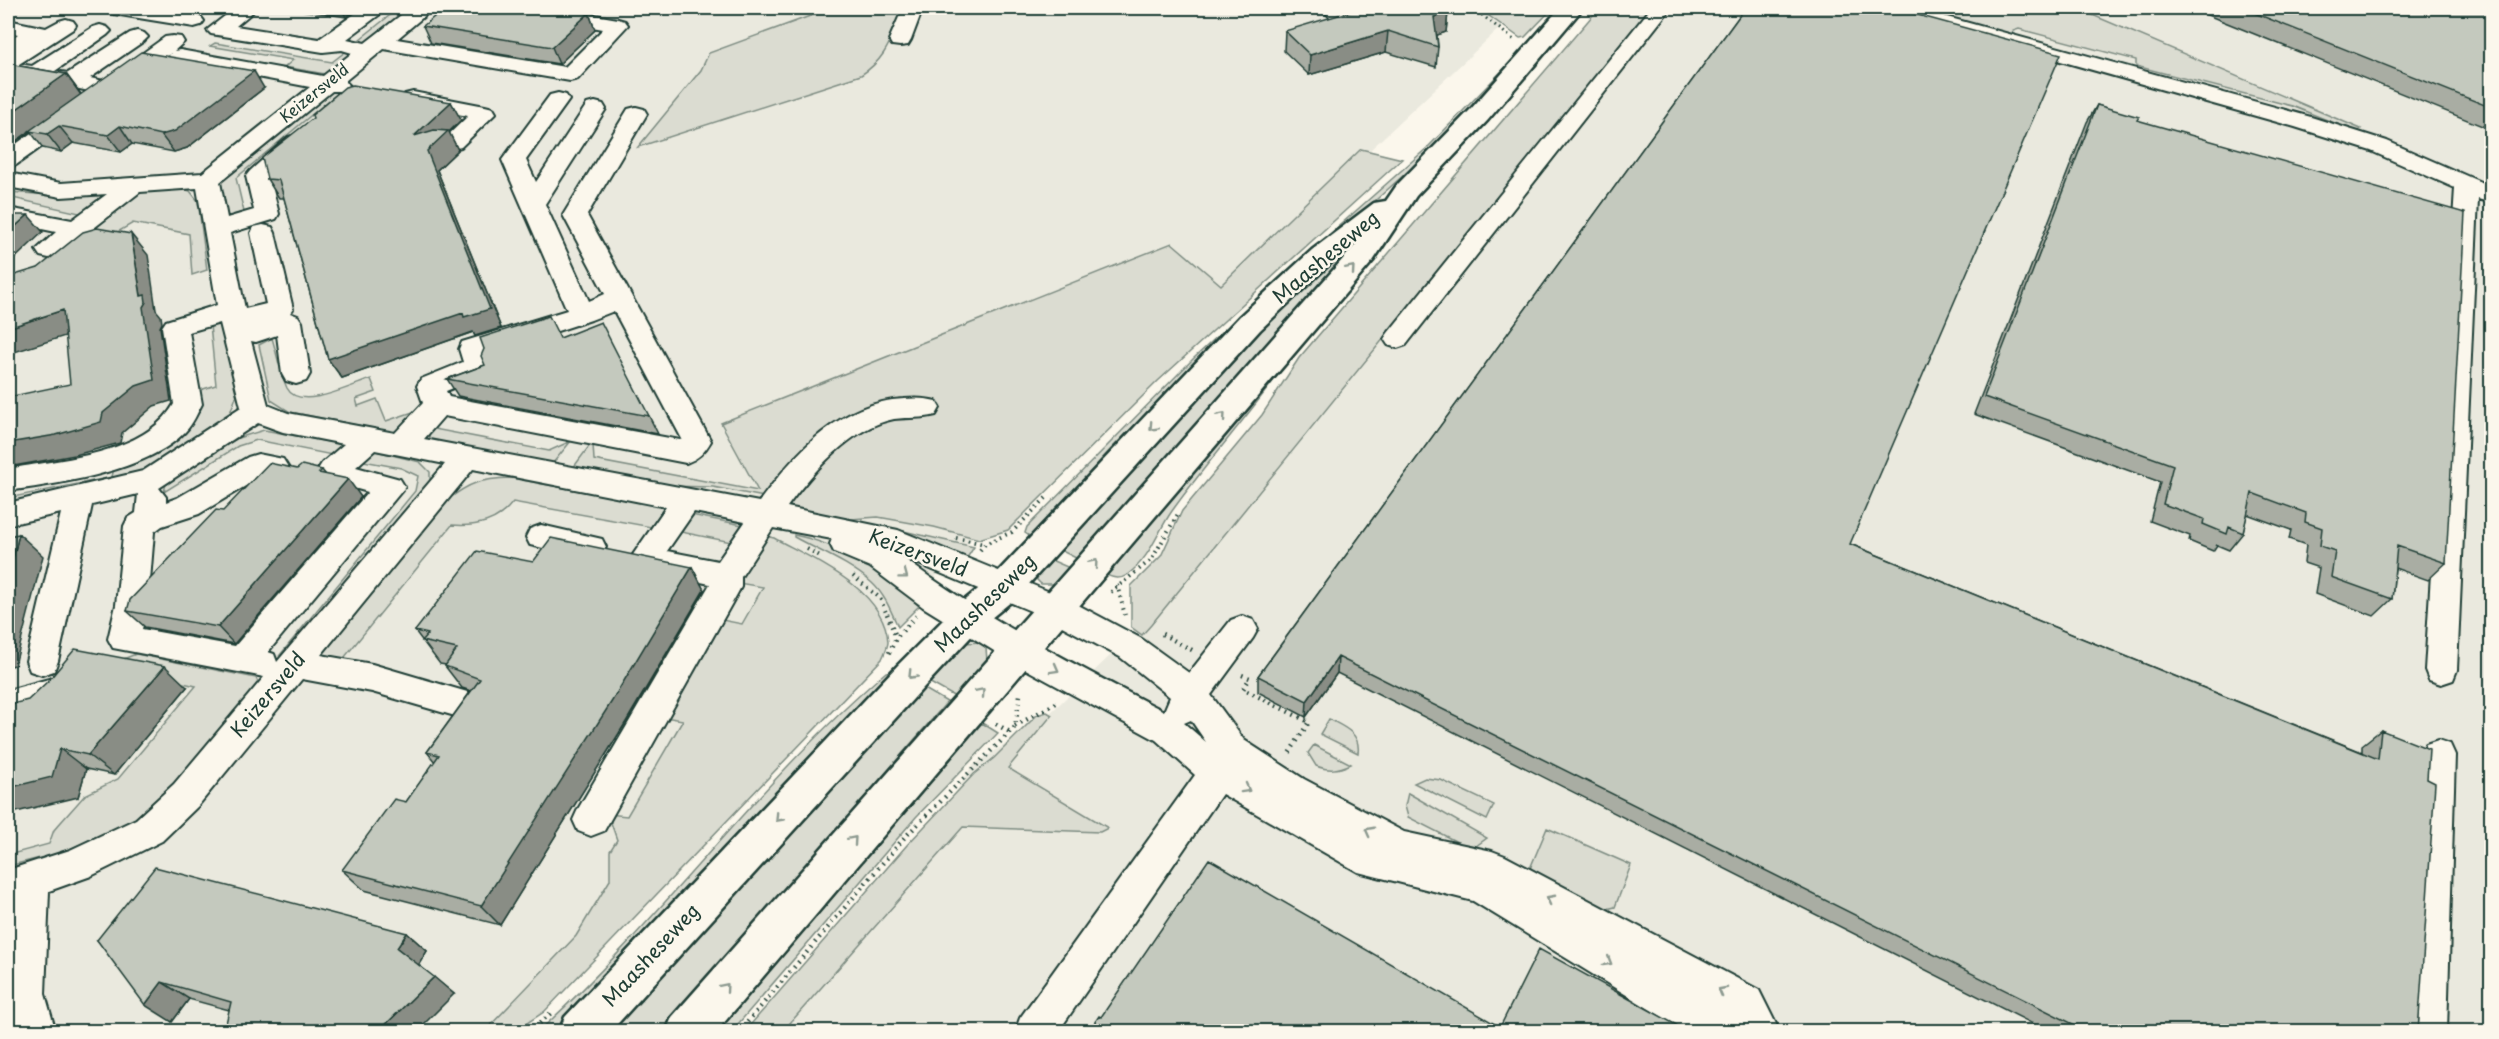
<svg xmlns="http://www.w3.org/2000/svg" width="2499" height="1039" viewBox="0 0 2499 1039" font-family="'Playpen Sans',sans-serif">
	<rect width="100%" height="100%" fill="#fbf7ec"/>
	<filter id="ink" filterUnits="userSpaceOnUse"><feTurbulence type="fractalNoise" baseFrequency=".0167" numOctaves="2"/><feDisplacementMap in="SourceGraphic" scale="12" xChannelSelector="R" yChannelSelector="G"/><feConvolveMatrix kernelMatrix="1 2 1 2 8 2 1 2 1" color-interpolation-filters="sRGB"/></filter>
	<g filter="url(#ink)">
		<!-- built -->
		<path fill="#eae9de" d="M8,8H1521L1096,408L697,828L494,1032L8,1031Z
			M1654,8H2491V1031L781,1032L879,917L972,766L1044,719L1157,611Z"/>
		<!-- green -->
		<path fill="#dbdcd1" stroke="#7d8c82" stroke-width="1.5" d="M399,8H410L365,44L360,39Z
			M832,8H905C891,36 889,57 861,75L638,147L701,70L709,53Z
			M1478,8H1553L1525,37L1520,38Z
			M1599,8H1652L1151,625L1142,635L1131,627V586L1161,556L1182,511L1262,415L1299,358Z
			M1940,8H2076L2361,129L2357,132L2292,106L2136,66V60L2019,29L2013,31L2005,51L1950,19Z
			M215,43L332,62L349,49L355,52L325,74L285,67L293,60L210,46Z
			M1521,51L1524,52L1436,146L1220,340L1110,450L1031,537L1025,533L1027,527L1194,358L1279,279L1428,147Z
			M329,90L340,91L236,178L244,212L227,217L220,181Z
			M1361,149L1402,159L1158,381L1008,530L979,539L934,527L878,517L837,520L811,516L764,497L713,487L663,486L573,468L590,445H593L594,460L758,491L721,423L1172,243L1221,285Z
			M183,189L190,191L198,201L207,270L192,275L189,234L133,223L78,255L53,252L135,191Z
			M8,192L66,196L114,193L88,215L8,197Z
			M1356,241H1360L1080,560L1058,549L1227,359Z
			M224,320L238,392L228,418L170,462L133,476L8,504V498L112,477L115,463L197,391L216,385L210,325Z
			M272,338C277,354 280,373 287,388C299,412 352,385 371,379L376,392L356,399L358,406L377,399L386,421L422,409L398,433L290,412L271,400L259,345Z
			M1290,358C1253,411 1209,459 1172,511C1156,534 1151,557 1127,575C1117,582 1106,575 1097,570Z
			M438,414L434,429L549,451L571,441L553,463L431,440L425,428Z
			M264,430L340,444L342,448L337,456L257,440L238,446L164,492L167,479L238,438Z
			M376,451L420,462L430,472V486L298,648L280,655L415,491L418,476L401,468L358,460Z
			M511,478L666,507L651,527L513,502C498,522 477,527 452,525L340,663L314,657L446,501C470,482 481,479 511,478Z
			M691,515L753,527L741,544L681,532Z
			M877,525L974,547L967,558L875,528Z
			M762,535L774,538C814,560 885,589 888,642C888,647 884,654 882,659L544,1012L515,1031L484,1032L576,936L610,880V851L617,840L608,814L627,816L683,720L664,717L717,619L742,624L763,587L738,583Z
			M794,535C837,543 890,574 919,606L898,627C891,611 885,595 872,583C850,563 819,551 794,537Z
			M1051,560L1072,569L1057,584H1041L1037,580V576Z
			M981,642L986,648L987,661L957,698L925,680L964,643Z
			M136,654L256,678L260,687L167,798L142,819L60,853L8,866V855L49,844L54,830L85,795L118,779L196,686L107,665Z
			M886,672H892L556,1031L538,1032C662,920 759,780 886,672Z
			M918,685L947,702L662,1031L601,1032Z
			M1047,712L1052,715L1008,768L1108,828L1100,832L963,827L783,1031H745L907,845L974,774L994,758L1037,715Z
			M1329,719C1344,727 1361,733 1358,753L1320,734Z
			M982,723L998,733L916,817L732,1031L715,1032Z
			M1314,745L1351,764C1338,770 1329,771 1316,766L1308,753Z
			M1425,778L1441,780L1494,805L1487,820L1414,783Z
			M1408,793L1487,838L1476,846L1461,844L1408,817L1405,806Z
			M1547,828L1631,865L1615,907L1602,910L1529,871Z"/>
		<g fill="none" stroke-linecap="round" stroke-linejoin="round">
			<defs>
				<path id="minor" d="M104,8C135,5 170,9 201,17L204,21L201,25L194,27L114,14L107,12Z
					M235,8H254L255,10L236,26L319,39L363,8H386L383,12L347,39L365,43L410,8H432L429,12L397,39L565,67L603,29L521,14L514,12L511,8H554L618,19L625,21L628,25L578,79L570,81L384,49L345,81L350,86L347,91H332L220,182L227,218L254,210L246,176L250,171L288,137L296,135L304,137L308,142L270,178L279,214L276,219L230,233L245,309L266,304L251,233L254,227L263,225L272,227L275,233L293,309L290,313L298,316L302,322L310,374L306,381L296,384L286,381L282,374L277,335L256,342L251,341L268,405L288,413L395,433L423,403L417,386L421,379L463,362L459,349L462,342L567,310L502,160L550,95L558,93L566,95L569,100L526,160L536,182L587,104L595,102L603,104L606,109L545,204L589,301L605,294L563,215L628,109L636,107L644,109L647,114L587,215L711,441C705,452 698,459 686,463L444,416L424,439L759,502C794,454 840,402 904,399C915,398 925,398 936,401L940,408L936,415C922,419 908,417 894,419C851,427 811,474 787,507L898,530L1067,599L1142,639L1189,673L1231,620L1242,616L1253,620L1258,629L1253,638L1211,695L1244,740L1304,779L1404,832L1492,851L1505,856L1759,990L1780,1032H1687L1473,901L1358,872L1222,794L1058,1032H1015L1020,1018L1195,775L1156,740L1007,659L923,607L870,567L834,552L830,544L832,539L773,528L741,577V587L736,596L604,831L591,836L578,831L573,820L578,809L710,584L634,568L630,559L666,507L473,469L321,655L372,664L481,696L486,706L481,716L469,720L372,692L302,679L198,806L162,841L91,876L49,891L45,994L56,1032H16L8,997L12,903L8,904V870L70,850L136,819L174,784L264,677L113,648L108,639L116,605L124,526L128,518L136,513L138,494L92,505L58,661L54,671L42,675L30,671L26,661L61,513L8,525V503L143,471L241,407L220,323L189,332L202,404C197,413 193,424 185,432C148,471 59,484 8,491V469C60,459 145,455 174,404L162,327L166,321L217,305L197,188L140,192L58,256L49,258L40,256L36,250L56,232L8,222V208L72,220L107,194L61,197L8,187V173L61,183L202,173L310,87L180,62L172,61L169,56L171,53L116,93L108,95L8,74V52L12,49L8,47V41L18,34L8,32V20L46,28L59,21L66,19L73,21L76,25L73,29L19,64L32,66L93,27L100,25L107,27L111,31L107,35L55,71L68,73L130,33L137,31L144,33L148,37L144,41L90,78L104,81L165,37L173,36L181,37L184,42L174,51L180,50L323,76L352,53L342,50L323,52L211,34L207,30ZM614,311L682,439L680,440L449,397L446,391L488,374L492,367L487,354L591,320ZM258,423L283,432L344,444L322,463L317,471L322,479L368,492L235,646L142,629L148,605L154,532L162,526L199,514L262,476L273,478L283,475L288,467L283,459L258,454L248,457L177,498L166,502V497L159,488ZM375,450L445,464L277,662L274,654L268,652L405,487L400,479L356,467ZM694,512L745,522L718,561L667,551ZM902,557L1045,617L1120,657L1170,697L1164,711C1074,664 984,618 902,557ZM1191,720L1206,742L1184,723Z
					M903,8H923L911,40L908,45L900,46L892,45L889,40Z
					M1320,8H1343L1346,10L1356,8H1390L1387,12L1342,23L1335,21Z
					M1651,8H1671L1406,345L1397,348L1388,345L1384,339L1388,333Z
					M1883,8H1914L2311,117L2387,141L2492,187V203L2478,199L2457,670L2453,680L2441,684L2429,680L2425,670L2455,188L2371,151L2295,127L1886,12Z
					M413,92L485,106L493,108L496,113L461,147L453,149L445,147L441,142L468,116L405,104L402,99L405,94Z
					M68,110L76,112L79,117L76,122L16,165L8,167V150L60,112Z
					M541,525L602,539L606,547L602,555L591,559L530,545L526,537L530,529Z
					M60,676L72,680L77,690L72,700L8,718V690Z
					M2438,740L2450,744L2455,755L2447,1032H2407L2421,755L2426,744Z"/>
				<path id="major" d="M1560,8H1583L1488,120L1416,196L1373,261L716,1032H666L672,1017L1358,242L1332,262L1260,330L1018,596L979,628L924,687L610,1032H559L565,1017L898,665L955,608L994,576L1240,316L1312,250L1374,203L1386,201L1397,185L1470,110Z"/>
			</defs>
			<!-- minor casing -->
			<use href="#minor" stroke="#1f3d34" stroke-width="4"/>
			<!-- major casing -->
			<use href="#major" stroke="#1f3d34" stroke-width="5"/>
			<!-- path-far2 -->
			<path stroke="#1f3d34" stroke-width="3" stroke-dasharray="1.5 4" stroke-linecap="butt" d="M1473,8L1514,40"/>
			<!-- path-far1 -->
			<path stroke="#1f3d34" stroke-width="4" stroke-dasharray="1.5 4.5" stroke-linecap="butt" d="M956,538L984,544
				M807,549L822,557
				M980,550L985,544L1012,532L1046,498
				M853,576L880,598L887,615
				M1117,585L1125,615
				M1111,592L1152,559L1179,512"/>
			<!-- path -->
			<path stroke="#1f3d34" stroke-width="4.5" stroke-dasharray="1.5 5" stroke-linecap="butt" d="M887,614L896,637
				M1162,634L1192,650
				M889,653L896,638L916,616
				M1242,675L1250,678L1243,689L1309,722L1288,755
				M996,724L1010,732
				M1015,726L1058,702
				M530,1032L552,1012
				M739,1032L904,838L1015,727L1020,695"/>
			<!-- minor -->
			<use href="#minor" fill="#fbf7ec" fill-rule="evenodd"/>
			<!-- major -->
			<use href="#major" fill="#fbf7ec" fill-rule="evenodd"/>
		</g>
		<!-- wall -->
		<path fill="#a9ada3" stroke="#1f3d34" stroke-width="1.5" d="M288,8H359L346,17Z
			M1745,8L1850,544L2362,752V745L2381,730L2427,779L2418,1032H2049L1337,673L1306,717L1258,692V676Z
			M2190,8H2492V130Z
			M1448,12L1446,32L1437,35L1438,47L1436,67L1386,52L1309,75L1284,51L1285,31Z
			M589,13L595,30L559,64L431,43L423,26Z
			M8,64L66,74L81,94L264,88L187,148L174,152L132,144L121,152L73,143L61,152L43,148L30,131L13,143L8,142Z
			M451,102L461,120L449,132L458,150L437,170L501,328L475,336L473,332L342,378L328,359L284,198H279L267,179Z
			M2097,105L2137,120L2446,563L2428,580L2395,568L2392,599L2374,616L2315,594L2319,568L2304,563L2306,545L2289,539L2291,530L2247,514L2243,533L2229,550L2217,545L2213,551L2189,541L2190,536L2150,521L2160,482L1974,414L2087,122Z
			M560,337L649,416L658,434L458,396L447,379Z
			M297,469L322,470L326,475L361,497L234,644L145,627L127,611Z
			M533,562L692,567L704,590L626,722L500,925L364,890L342,870L406,802L435,762L427,752L471,691L462,688L445,666L446,665L440,664L415,631Z
			M187,687L114,775L86,769L78,797L8,705Z
			M407,933L427,951L418,965L454,994L229,1010L189,999L172,1022L97,940Z"/>
		<!-- shaded-wall -->
		<path fill="#898d85" stroke="#1f3d34" stroke-width="1.5" d="M341,8H359L346,17Z
			M1448,12L1446,32L1432,37L1434,17Z
			M589,13L595,30L559,64L552,47Z
			M1388,31L1386,52L1309,75L1310,55Z
			M254,71L264,88L187,148L174,152L161,135Z
			M66,74L81,95L13,143L8,136V115Z
			M451,102L461,120L449,132L458,150L437,170L501,328L475,336L473,332L342,378L328,359L414,136Z
			M59,126L73,143L61,152L47,134Z
			M120,126L132,144L121,152L108,135Z
			M28,215L43,232L8,265V233Z
			M131,234L148,255L156,310L161,316L162,323L160,327L171,401L154,406L122,433L120,443L75,455L8,467V443L103,413L141,296Z
			M63,310L81,331L8,354V328Z
			M348,479L361,497L234,644L218,627Z
			M19,534L43,556L15,665L8,667V578Z
			M692,567L704,590L626,722L500,925L481,906Z
			M1338,657L1337,673L1306,717L1307,701Z
			M165,666L187,687L114,775L88,755Z
			M60,749L86,769L78,797L8,814V788Z
			M407,933L427,951L418,966L397,948Z
			M434,977L454,994L416,1032H378Z
			M162,982L189,999L172,1022L145,1005Z
			M365,1027L371,1032H358Z"/>
		<!-- building -->
		<path fill="#c4c9be" stroke="#1f3d34" stroke-width="1.5" d="M445,8H559L589,13L552,47L423,26Z
			M1362,8H1443L1448,12L1434,17L1438,47L1388,31L1310,55L1285,31Z
			M1745,8H1892L2061,54L1850,544L2378,759L2381,730L2429,749L2427,779L2435,783L2418,1032H2089L1338,657L1307,701L1258,676Z
			M2242,8H2492V108Z
			M141,52L254,71L175,131L161,135L120,126L108,135L59,126L47,134L29,131Z
			M8,64L66,74L8,115Z
			M353,85L451,102L414,136L434,130L448,131L427,151L490,309L464,317L463,313L328,359L279,180L267,179L262,158L313,118L312,115L345,87Z
			M2097,105L2139,117L2137,120L2465,213L2446,563L2397,546L2392,599L2331,577L2335,551L2320,546L2322,528L2305,522L2306,513L2252,493L2243,533L2229,527L2227,534L2203,524L2204,519L2163,504L2173,465L1984,397Z
			M8,215H28L8,233Z
			M97,228L131,234L141,296L145,295L146,302L143,307L154,380L136,386L103,413L101,422L56,435L8,443V397L70,384L63,310L8,328V277L38,268L83,232Z
			M549,316L560,338L601,322L649,416L447,379L485,365L481,356L484,349L480,338Z
			M269,463L297,469L302,465L322,470L319,473L348,479L218,627L127,611L130,600L216,510L223,511Z
			M19,534L8,578V536Z
			M551,538L692,567L612,701L481,906L342,870L394,799L406,802L439,755L427,752L480,679L445,666L457,649L422,641L428,634L415,631L477,551L533,562Z
			M75,649L165,666L88,755L60,749L52,777L8,788V705L28,700L49,680Z
			M1209,859L1500,1027L1539,949L1689,1032H1088L1099,1016L1101,1017Z
			M155,867L407,933L397,948L434,977L378,1032H370L365,1027L358,1032H224L231,1002L162,982L145,1005L97,940Z"/>
		<!-- one-way arrows -->
		<defs><path id="oneway-chevron" d="M-2-3.5L2.5 0L-2 3.5" fill="none" stroke-width="1.6" stroke-linecap="round" stroke-linejoin="round" transform="scale(1.5)"/></defs>
		<g stroke="#8d9a90">
			<use href="#oneway-chevron" transform="translate(1351 269) rotate(-49)"/>
			<use href="#oneway-chevron" transform="translate(1222 416) rotate(-49)"/>
			<use href="#oneway-chevron" transform="translate(1153 427) rotate(133)"/>
			<use href="#oneway-chevron" transform="translate(1094 563) rotate(-49)"/>
			<use href="#oneway-chevron" transform="translate(904 575) rotate(37)"/>
			<use href="#oneway-chevron" transform="translate(1055 669) rotate(29)"/>
			<use href="#oneway-chevron" transform="translate(912 675) rotate(134)"/>
			<use href="#oneway-chevron" transform="translate(981 692) rotate(-49)"/>
			<use href="#oneway-chevron" transform="translate(1246 789) rotate(29)"/>
			<use href="#oneway-chevron" transform="translate(779 818) rotate(133)"/>
			<use href="#oneway-chevron" transform="translate(1369 831) rotate(-152)"/>
			<use href="#oneway-chevron" transform="translate(853 840) rotate(-49)"/>
			<use href="#oneway-chevron" transform="translate(1550 899) rotate(-152)"/>
			<use href="#oneway-chevron" transform="translate(1608 962) rotate(31)"/>
			<use href="#oneway-chevron" transform="translate(725 987) rotate(-49)"/>
			<use href="#oneway-chevron" transform="translate(1722 991) rotate(-152)"/>
		</g>
	</g>
	<g text-anchor="middle" stroke-width="5" stroke-linejoin="round" paint-order="stroke">
		<!-- far-street labels -->
		<g font-size="16" fill="#1f3d34" stroke="#fbf7ec">
			<text transform="translate(314 93) rotate(-39)" y="6">Keizersveld</text>
		</g>
		<!-- street labels -->
		<g font-size="20" fill="#1f3d34" stroke="#fbf7ec">
			<text transform="translate(1326 257) rotate(-40)" y="7">Maasheseweg</text>
			<text transform="translate(918 553) rotate(20)" y="7">Keizersveld</text>
			<text transform="translate(985 603) rotate(-44)" y="7">Maasheseweg</text>
			<text transform="translate(268 695) rotate(-50)" y="7">Keizersveld</text>
			<text transform="translate(651 955) rotate(-47)" y="7">Maasheseweg</text>
		</g>
	</g>
	<!-- margin -->
	<rect width="2499" height="1039" fill="none" stroke="#fbf7ec" stroke-width="30"/>
	<rect x="15" y="15" width="2469" height="1009" fill="none" stroke="#1f3d34" stroke-width="2" filter="url(#ink)"/>
</svg>
